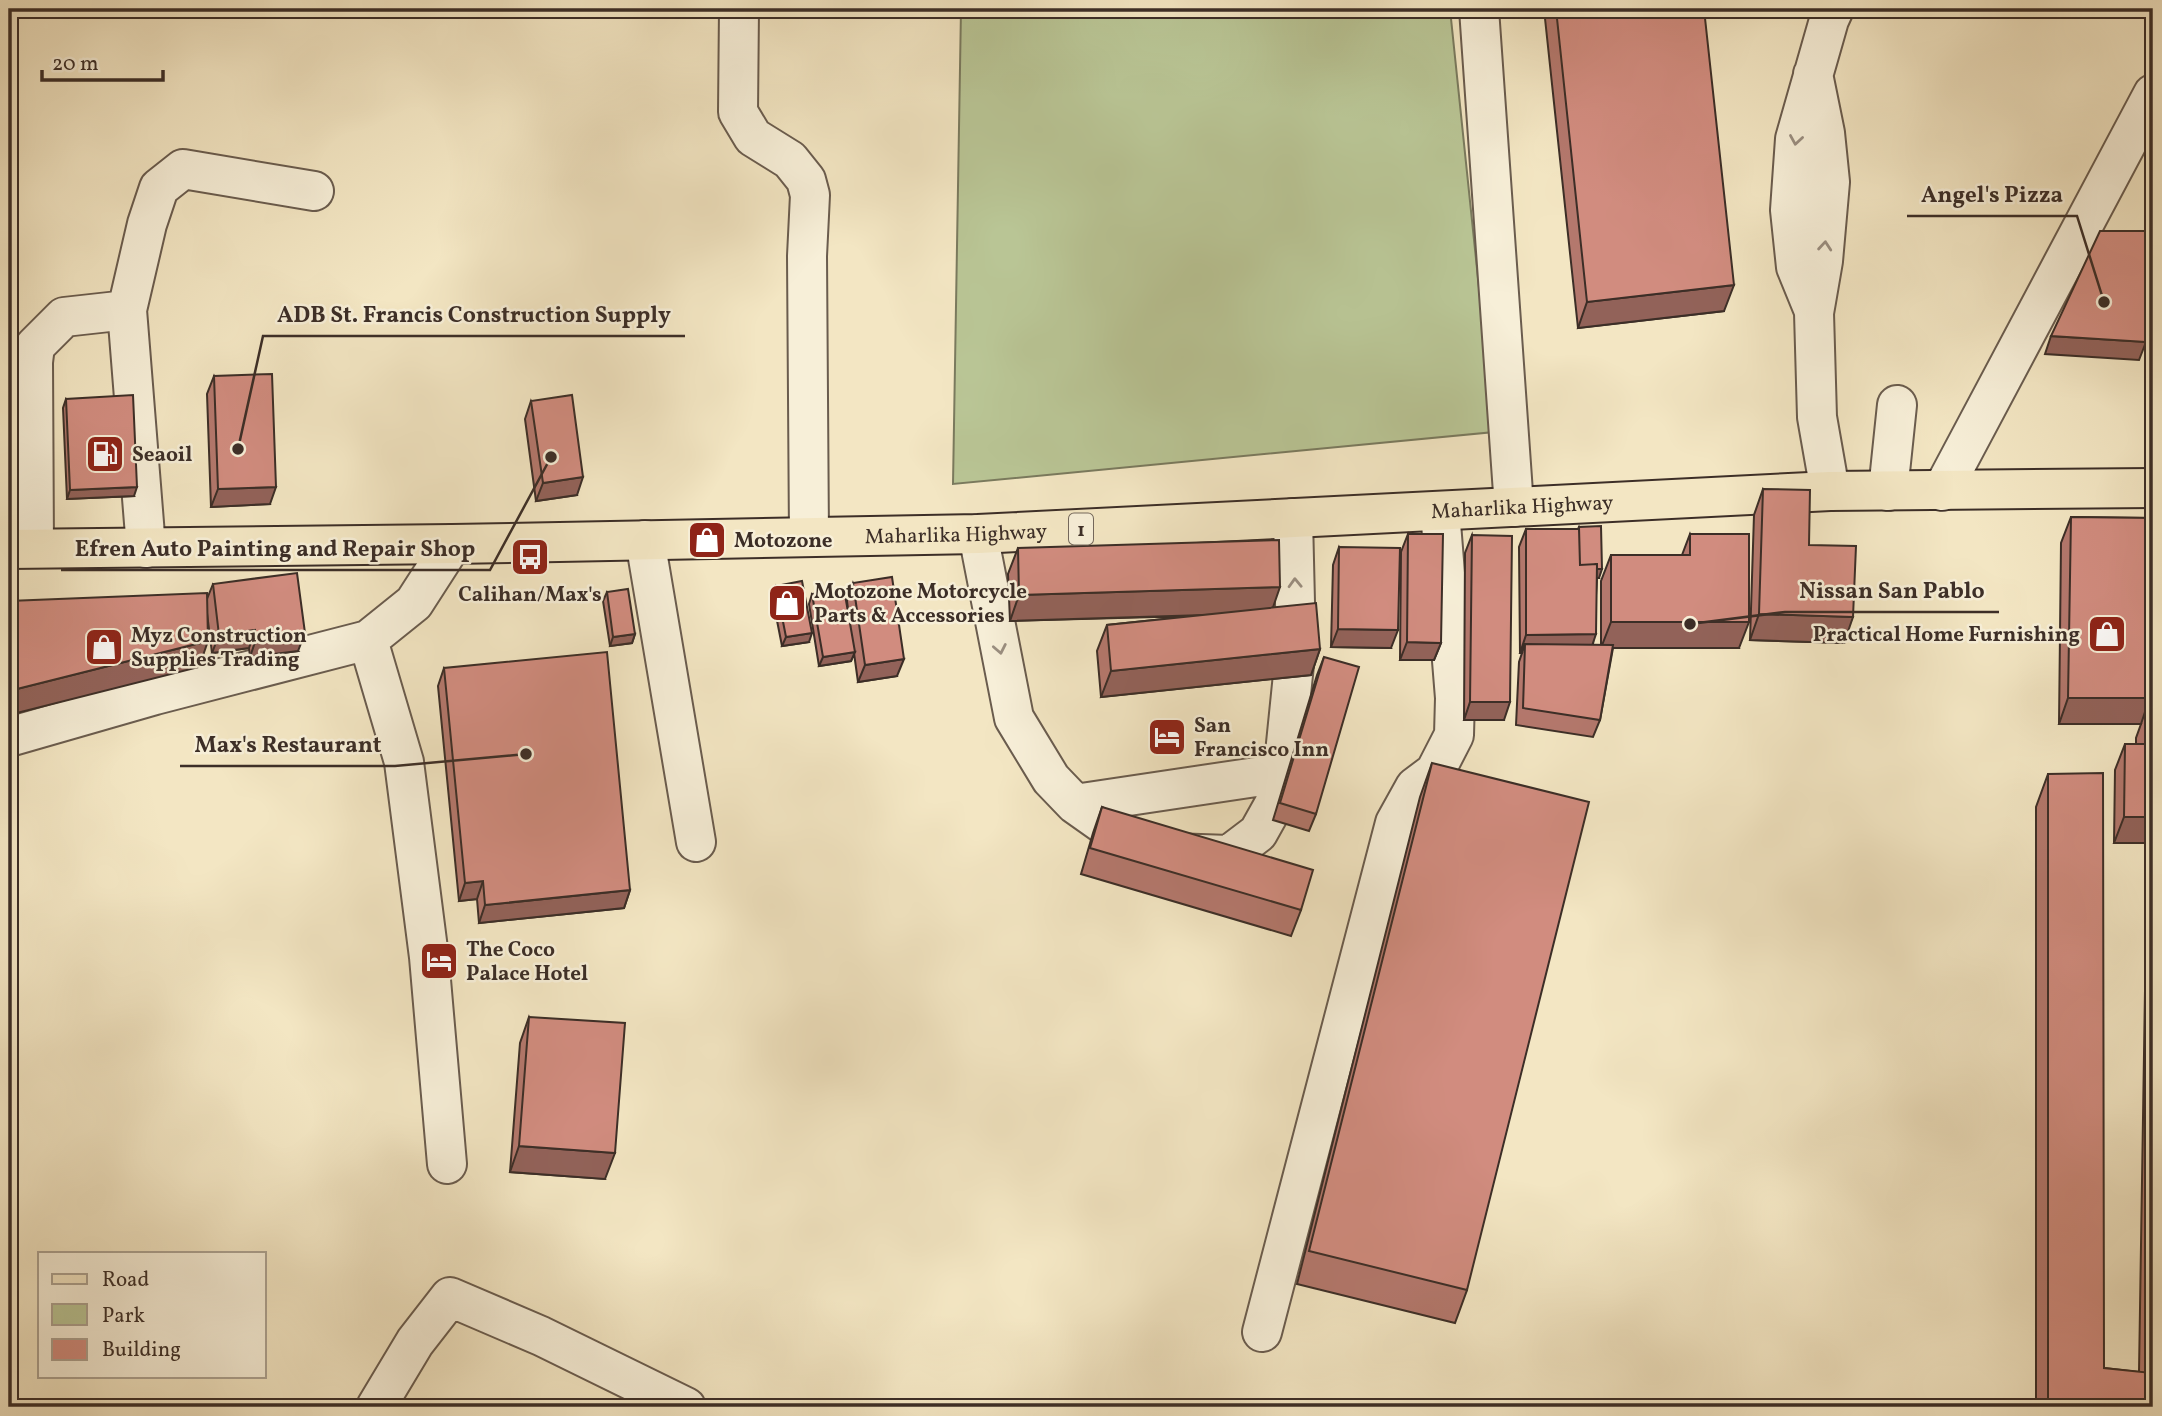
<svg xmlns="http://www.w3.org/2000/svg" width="2162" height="1416" viewBox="0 0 2162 1416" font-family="Vollkorn,serif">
	<rect width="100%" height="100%" fill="#f3e6c3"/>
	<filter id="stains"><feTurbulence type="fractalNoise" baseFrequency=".00286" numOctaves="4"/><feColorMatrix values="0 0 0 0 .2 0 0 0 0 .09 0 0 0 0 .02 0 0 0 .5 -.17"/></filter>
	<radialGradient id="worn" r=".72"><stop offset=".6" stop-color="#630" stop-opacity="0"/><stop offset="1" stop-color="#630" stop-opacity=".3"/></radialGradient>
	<!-- green -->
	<path fill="#b9c595" stroke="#7a7a5e" stroke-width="2" d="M961,9H1450L1494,432L953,484Z"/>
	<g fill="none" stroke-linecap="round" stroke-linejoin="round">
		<defs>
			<path id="minor" d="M739,9L738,112L753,137L790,160L806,180L810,195L807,256L809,537
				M1479,9L1514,507
				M1813,74L1825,133L1830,182L1823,261L1814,313L1817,417L1830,491
				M127,310L146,548
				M1814,311L1796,267L1790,210L1795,139L1829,20L1834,9
				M1888,491L1897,405
				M1942,491L2153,94
				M978,534L1014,718L1051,779L1075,804L1116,833L1172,853L1229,855L1258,833L1277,799L1283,773L1296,645L1293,518
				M645,540L696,842
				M34,548L33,362L35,346L64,317L127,310L147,224L159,188L183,169L314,191
				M368,640L404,762L429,957L447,1164
				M9,737L155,695L368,640L414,603L452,544
				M1075,804L1283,773
				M1262,1332L1395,823L1415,787L1435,772L1454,735L1455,698L1440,511
				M376,1407L415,1342L450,1297L541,1336L686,1407"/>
			<g id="major">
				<path id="s1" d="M9,549L452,544L978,534L1830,491L2153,488"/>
			</g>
		</defs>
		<!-- minor casing -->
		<use href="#minor" stroke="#6a5c4e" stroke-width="42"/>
		<!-- major casing -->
		<use href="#major" stroke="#3c2e27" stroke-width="42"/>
		<!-- minor -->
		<use href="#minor" stroke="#f7efd8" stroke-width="38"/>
		<!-- major -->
		<use href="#major" stroke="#f3e6c3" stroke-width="38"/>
	</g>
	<!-- wall -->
	<path fill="#b4786d" stroke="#3c2e27" stroke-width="2" d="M1544,9H1704L1724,311L1578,328Z
		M214,376L270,504L211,507L207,394Z
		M66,399L134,496L67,499L63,408Z
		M531,401L577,495L536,501L525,419Z
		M1763,489L1809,545L1844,643L1750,640L1754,515Z
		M2071,517L2153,518V843H2114L2115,770L2125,744H2136V738L2141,724H2059L2061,543Z
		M1579,527L1599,578H1597L1593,645H1601V581L1611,555H1682L1690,534L1739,648H1613L1600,720L1593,737L1516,725L1519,662L1522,653H1520L1519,547L1526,529H1578Z
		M1408,534L1441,643L1434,660H1400L1401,552Z
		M1472,535L1504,720H1464L1465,553Z
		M1339,547L1391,648L1331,647L1333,565Z
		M1018,548L1273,607L1320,649L1311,675L1101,697L1097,651L1107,625L1193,616L1010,621L1008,574Z
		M853,583L897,676L858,682L854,653L851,661L819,666L809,604L812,594L850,625L847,601Z
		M213,584L298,651L250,657L249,648L212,653L207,613L199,667L207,599Z
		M776,586L809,642L782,646L772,595Z
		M607,592L635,634L632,643L610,646L603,601Z
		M1324,657L1316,814L1309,831L1273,820L1317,675Z
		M444,668L630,890L624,908L479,923L477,899L459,901L438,686Z
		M1432,763L1467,1290L1455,1323L1297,1284L1420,797Z
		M2048,774L2104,1368L2139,1372L2145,991L2153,970V1407H2036V807Z
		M1102,807L1301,910L1291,936L1081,874L1093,833Z
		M529,1017L605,1179L510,1172L520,1043Z"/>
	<!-- shaded-wall -->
	<path fill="#926259" stroke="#3c2e27" stroke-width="2" d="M1734,285L1724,311L1578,328L1587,302Z
		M2051,336L2146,342L2139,360L2045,354Z
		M583,477L577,495L536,501L543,483Z
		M137,487L134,496L67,499L70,490Z
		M276,487L270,504L211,507L218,489Z
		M1579,569H1602L1599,578H1576Z
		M1280,587L1271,613L1010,621L1019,595Z
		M1759,614L1853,617L1844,643L1750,640Z
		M1611,622H1749L1739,648H1601Z
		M1338,629L1398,630L1391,648L1331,647Z
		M255,630L249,648L212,653L219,635Z
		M305,633L298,651L250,657L256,639Z
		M812,633L809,642L782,646L786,637Z
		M635,634L632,643L610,646L613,637Z
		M1596,634L1590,652L1525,644L1522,653H1520L1526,635Z
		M208,641L199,667L9,715V691Z
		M1407,642L1441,643L1434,660H1400Z
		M1320,649L1311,675L1101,697L1111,671Z
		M855,652L851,661L819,666L823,657Z
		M904,659L897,676L858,682L865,665Z
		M2068,698H2153V724L2145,712L2141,724H2059Z
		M1470,702H1510L1504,720H1464Z
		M2124,817H2153V843H2114Z
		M483,881L477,899L459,901L465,883Z
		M630,890L624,908L479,923L485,905Z
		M519,1146L615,1153L605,1179L510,1172Z"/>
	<!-- building -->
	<path fill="#d18c7f" stroke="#3c2e27" stroke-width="2" d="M1556,9H1704L1734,285L1587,302Z
		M2100,231H2146V342L2051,336Z
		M272,374L276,487L218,489L214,376Z
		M133,395L137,487L70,490L66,399Z
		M572,395L583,477L543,483L531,401Z
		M1763,489L1810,490L1809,545L1856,546L1853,617L1759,614Z
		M2071,517L2153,518V698H2068Z
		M1601,526L1602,569H1597V564L1580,565L1579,527Z
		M1526,529H1579L1580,565L1597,564L1596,634L1526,635Z
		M1408,534H1443L1441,643L1407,642Z
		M1690,534H1749V622H1611V555H1690Z
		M1472,535L1512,536L1510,702H1470Z
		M1279,540L1280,587L1019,595L1018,548Z
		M1339,547L1400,548L1398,630L1338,629Z
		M297,573L305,633L256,639L255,630L219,635L213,584Z
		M892,577L904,659L865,665L853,583Z
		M802,581L812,633L786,637L776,586Z
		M628,589L635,634L613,637L607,592Z
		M844,589L855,652L823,657L812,594Z
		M207,593L208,641L9,691V601Z
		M1316,603L1320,649L1111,671L1107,625Z
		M1525,644L1613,645L1600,720L1523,708Z
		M607,652L630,890L485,905L483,881L465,883L444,668Z
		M1324,657L1359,667L1316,814L1280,803Z
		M2145,712H2153V817H2124L2125,744H2145Z
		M1432,763L1589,802L1467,1290L1309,1251Z
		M2103,773L2104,1368L2151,1373L2153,1219V1407H2048V774Z
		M1102,807L1313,870L1301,910L1090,848Z
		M529,1017L625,1023L615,1153L519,1146Z"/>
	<!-- one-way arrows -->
	<defs><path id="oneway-chevron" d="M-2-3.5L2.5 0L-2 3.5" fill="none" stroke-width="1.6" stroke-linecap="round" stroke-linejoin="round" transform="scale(1.75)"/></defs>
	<g stroke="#9a8e80">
		<use href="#oneway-chevron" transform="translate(1796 140) rotate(99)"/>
		<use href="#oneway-chevron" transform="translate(1825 246) rotate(-85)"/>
		<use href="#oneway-chevron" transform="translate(1295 583) rotate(-92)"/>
		<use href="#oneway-chevron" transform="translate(1000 649) rotate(79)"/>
	</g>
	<!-- icons -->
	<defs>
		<symbol id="fuel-square" viewBox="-11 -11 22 22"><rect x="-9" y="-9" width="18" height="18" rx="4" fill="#8f2418" stroke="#f7efd8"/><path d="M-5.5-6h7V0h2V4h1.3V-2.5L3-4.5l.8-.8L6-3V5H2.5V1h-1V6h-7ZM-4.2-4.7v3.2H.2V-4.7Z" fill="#fff"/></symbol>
		<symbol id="shop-square" viewBox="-11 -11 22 22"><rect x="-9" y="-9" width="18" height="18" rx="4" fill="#8f2418" stroke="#f7efd8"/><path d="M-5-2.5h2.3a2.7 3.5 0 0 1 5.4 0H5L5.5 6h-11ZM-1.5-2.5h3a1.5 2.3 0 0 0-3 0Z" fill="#fff"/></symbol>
		<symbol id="bus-square" viewBox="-11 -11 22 22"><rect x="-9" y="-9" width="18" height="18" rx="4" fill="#8f2418" stroke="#f7efd8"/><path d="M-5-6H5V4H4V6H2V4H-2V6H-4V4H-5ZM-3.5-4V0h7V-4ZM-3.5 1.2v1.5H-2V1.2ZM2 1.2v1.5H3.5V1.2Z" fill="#fff"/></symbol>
		<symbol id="hotel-square" viewBox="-11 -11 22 22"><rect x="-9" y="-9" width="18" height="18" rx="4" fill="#8f2418" stroke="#f7efd8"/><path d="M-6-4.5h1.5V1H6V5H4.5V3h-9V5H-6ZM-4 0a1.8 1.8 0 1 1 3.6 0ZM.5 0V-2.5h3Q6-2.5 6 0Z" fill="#fff"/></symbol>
	</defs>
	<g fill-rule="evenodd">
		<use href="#fuel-square" x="83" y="432" width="44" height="44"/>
		<use href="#shop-square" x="685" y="518" width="44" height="44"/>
		<use href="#bus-square" x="508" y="535" width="44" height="44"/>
		<use href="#shop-square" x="765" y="581" width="44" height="44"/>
		<use href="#shop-square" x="2085" y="612" width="44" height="44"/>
		<use href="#shop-square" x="82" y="625" width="44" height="44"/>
		<use href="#hotel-square" x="1145" y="715" width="44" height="44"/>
		<use href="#hotel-square" x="417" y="939" width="44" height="44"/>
	</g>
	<g text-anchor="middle" stroke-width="5" stroke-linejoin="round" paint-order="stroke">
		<!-- shield labels -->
		<rect fill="#f7efd8" stroke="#74685c" stroke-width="2" x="1069" y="513.5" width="24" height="31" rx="5"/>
		<g font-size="19" font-weight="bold" fill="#3c2e27">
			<text x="1081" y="536">1</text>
		</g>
		<!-- poi labels -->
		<g font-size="21" font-weight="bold" fill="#3c2e27" stroke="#f7efd8" text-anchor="start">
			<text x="132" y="461">Seaoil</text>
			<text x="734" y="547">Motozone</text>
			<text x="814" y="598">Motozone Motorcycle<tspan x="814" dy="24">Parts &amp; Accessories</tspan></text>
			<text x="530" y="601" text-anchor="middle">Calihan/Max's</text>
			<text x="2080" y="641" text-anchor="end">Practical Home Furnishing</text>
			<text x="131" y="642">Myz Construction<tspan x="131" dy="24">Supplies Trading</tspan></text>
			<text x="1194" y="732">San<tspan x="1194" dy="24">Francisco Inn</tspan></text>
			<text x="466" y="956">The Coco<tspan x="466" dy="24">Palace Hotel</tspan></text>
		</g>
		<!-- street labels -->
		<g font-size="21" fill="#3c2e27" stroke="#f7efd8">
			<text dy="7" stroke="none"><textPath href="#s1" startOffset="1514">Maharlika Highway</textPath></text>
			<text dy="7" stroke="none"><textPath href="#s1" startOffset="947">Maharlika Highway</textPath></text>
		</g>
	</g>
	<!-- callouts -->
	<path fill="none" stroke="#3c2e27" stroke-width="2.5" d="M2104 302L2077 216H1907M238 449L263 336H685M551 457L490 570H61M1690 624L1785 612H1999M526 754L395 766H180"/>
	<g fill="#3c2e27" stroke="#f7efd8" stroke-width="2.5">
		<circle cx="2104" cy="302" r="7"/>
		<circle cx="238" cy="449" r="7"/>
		<circle cx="551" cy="457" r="7"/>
		<circle cx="1690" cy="624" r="7"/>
		<circle cx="526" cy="754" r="7"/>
	</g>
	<g font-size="23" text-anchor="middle" font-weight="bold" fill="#3c2e27" stroke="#f7efd8" stroke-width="5" stroke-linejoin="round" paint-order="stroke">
		<text x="1992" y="202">Angel's Pizza</text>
		<text x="474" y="322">ADB St. Francis Construction Supply</text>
		<text x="275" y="556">Efren Auto Painting and Repair Shop</text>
		<text x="1892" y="598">Nissan San Pablo</text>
		<text x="288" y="752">Max's Restaurant</text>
	</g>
	<!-- margin -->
	<rect width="2162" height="1416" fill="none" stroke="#f3e6c3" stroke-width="35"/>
	<rect x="10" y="10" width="2141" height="1395" fill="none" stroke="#3c2e27" stroke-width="3.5"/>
	<rect x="18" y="18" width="2127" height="1381" fill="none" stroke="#3c2e27" stroke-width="2"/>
	<!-- legend -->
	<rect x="38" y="1252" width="228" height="126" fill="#f7efd8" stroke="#aca291" stroke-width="2"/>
	<rect x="52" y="1274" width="35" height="10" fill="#f3e6c3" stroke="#aca291" stroke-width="2"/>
	<text x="102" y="1286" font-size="21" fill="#3c2e27">Road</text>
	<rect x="52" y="1304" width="35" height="21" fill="#b9c595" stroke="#aca291" stroke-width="2"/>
	<text x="102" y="1322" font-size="21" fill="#3c2e27">Park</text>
	<rect x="52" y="1339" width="35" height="21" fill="#d18c7f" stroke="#aca291" stroke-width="2"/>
	<text x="102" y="1356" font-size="21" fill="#3c2e27">Building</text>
	<!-- scale -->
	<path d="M42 70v10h121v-10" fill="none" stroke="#3c2e27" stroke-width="3.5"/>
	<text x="52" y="70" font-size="21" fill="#3c2e27" stroke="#f7efd8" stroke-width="5" paint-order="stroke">20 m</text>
	<rect width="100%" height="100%" filter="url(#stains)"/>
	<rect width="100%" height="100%" fill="url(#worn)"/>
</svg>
